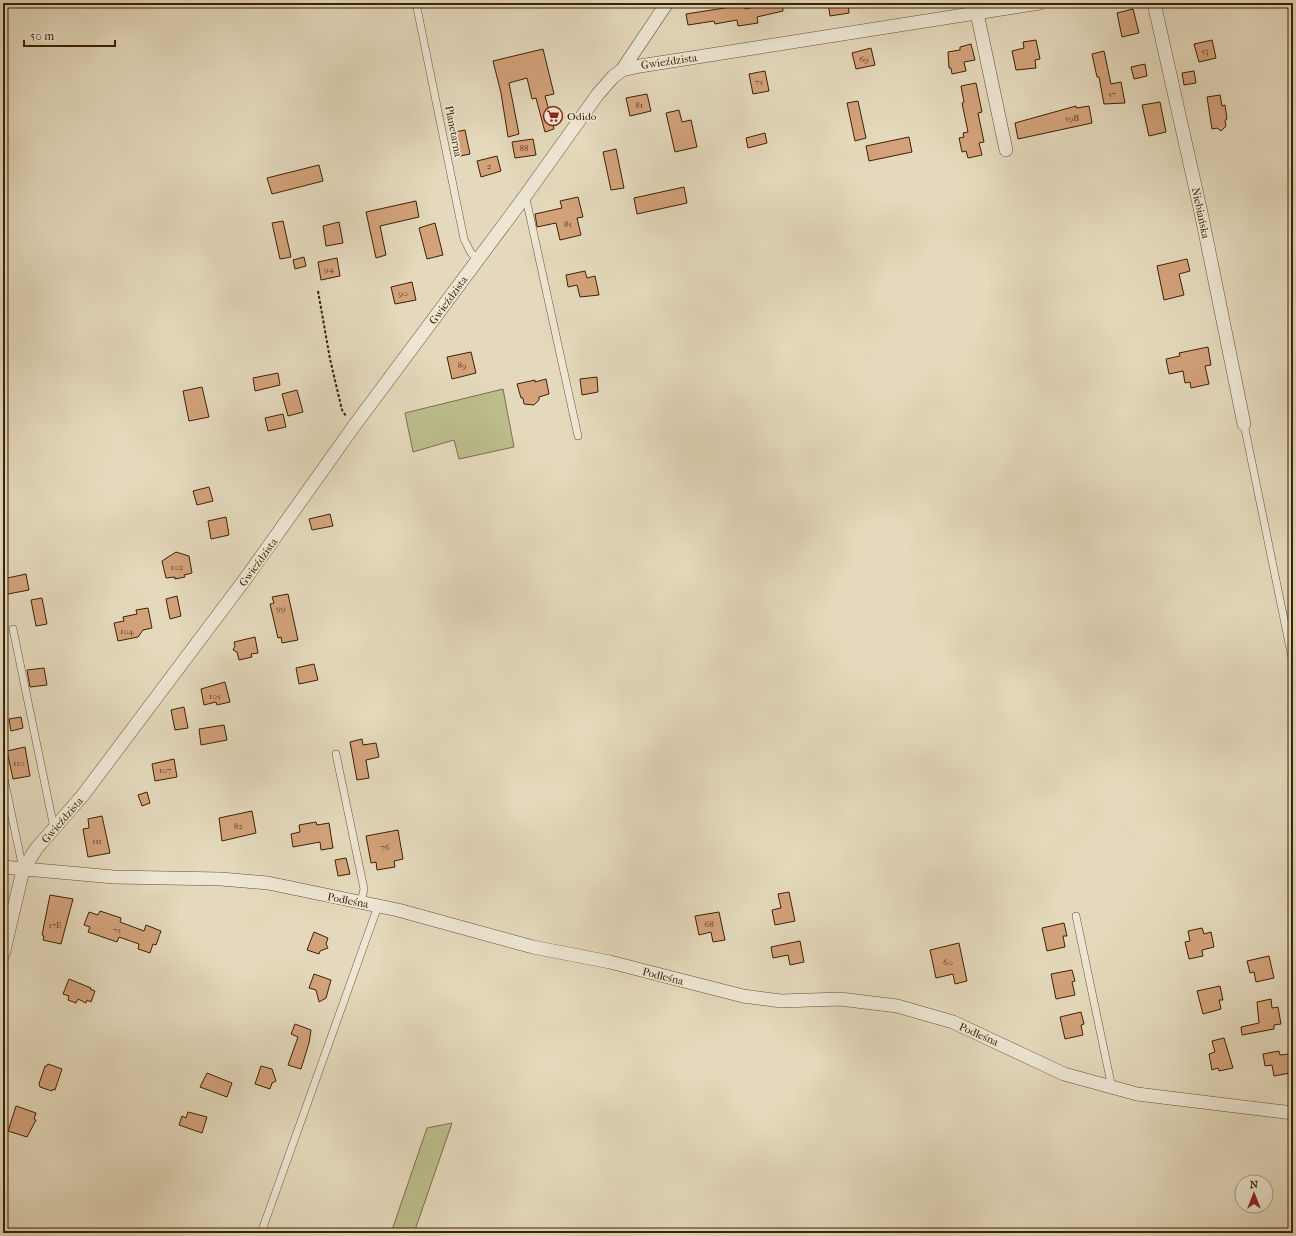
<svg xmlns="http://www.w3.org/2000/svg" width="1296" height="1236" viewBox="0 0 1296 1236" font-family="'IM FELL French Canon',serif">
	<rect width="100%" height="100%" fill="#e4d9bc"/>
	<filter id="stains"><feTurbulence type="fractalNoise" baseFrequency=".005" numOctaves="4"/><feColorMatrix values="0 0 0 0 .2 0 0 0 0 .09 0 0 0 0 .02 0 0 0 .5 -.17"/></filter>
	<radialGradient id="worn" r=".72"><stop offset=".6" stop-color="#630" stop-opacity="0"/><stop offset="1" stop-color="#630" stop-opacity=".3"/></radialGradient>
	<!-- green -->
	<path fill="#bcbd8c" stroke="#7c7047" d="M503,389L514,447L459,459L454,440L413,452L405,413Z
		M452,1123L414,1233H391L427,1128Z"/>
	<!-- building -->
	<path fill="#d3a27b" stroke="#3c2202" d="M776,3H782L783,11L757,17L758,23L738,26L737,20L715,24L714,21L688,25L686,14L744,5L745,9Z
		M828,3H848L849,13L830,16Z
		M1133,9L1139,33L1122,37L1117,13Z
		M1036,40L1040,59L1035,60L1036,68L1016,70L1012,51L1024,48L1023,42Z
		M1212,40L1216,58L1199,62L1194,44Z
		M971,44L975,60L964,62L966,71L952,74L951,68H949L948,52L960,50V47Z
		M871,48L875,65L856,69L852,53Z
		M543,49L554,94L545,96L554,129L545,132L536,98L532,99L527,78L509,83L519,134L508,137L501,93L493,61Z
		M1104,51L1111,84L1121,82L1125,103L1104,104L1099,77H1097L1092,54Z
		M1145,64L1147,76L1134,79L1131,67Z
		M765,71L769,91L753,94L749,74Z
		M1194,71L1196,83L1184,85L1182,73Z
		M976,83L982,112L978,113L984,142L979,143L982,155L968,158L966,151L962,152L959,138L964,137L963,133L968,132L962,103L964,102L961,86Z
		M647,94L651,111L630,116L626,98Z
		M1220,95L1222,106L1225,105L1227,119L1225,120L1226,126L1221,131L1217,128L1212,129L1207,97Z
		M858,101L866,138L855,141L847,103Z
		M1160,102L1166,132L1149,136L1142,105Z
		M1076,106V108L1089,106L1092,123L1018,139L1015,123Z
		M679,110L682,122L691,120L697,147L675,152L666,113Z
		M465,130L470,154L460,156L455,132Z
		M765,133L767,143L748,148L746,138Z
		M909,137L912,152L869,161L866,146Z
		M533,139L536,155L515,158L512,142Z
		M616,149L624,188L611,190L603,152Z
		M497,156L501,171L481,177L477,161Z
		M319,165L323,181L272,194L267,178Z
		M684,187L687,203L637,214L634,198Z
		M578,197L583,217L577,218L581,235L560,240L556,223L537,227L535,214L562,208L560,201Z
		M416,201L419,217L380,226L386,255L376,258L366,212Z
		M283,221L291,257L280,259L272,223Z
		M339,222L343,243L326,246L323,226Z
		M435,223L443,255L427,259L419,228Z
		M304,257L306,266L295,269L293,260Z
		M337,258L340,276L321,280L318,262Z
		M1187,259L1190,271L1179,274L1184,295L1164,300L1157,266Z
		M585,271L587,278L595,276L599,295L580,297L577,285L568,287L566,275Z
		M412,282L416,300L395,304L391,287Z
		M1208,347L1211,365L1205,366L1209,384L1191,388L1190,382L1185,383L1183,371L1169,374L1166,359L1180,356L1179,353Z
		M471,352L476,373L452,379L447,357Z
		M278,373L280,385L255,391L253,378Z
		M597,377L598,392L582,395L580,379Z
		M546,379L549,394L539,397V400L534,405L524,404L523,398H521L517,384L535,380V382Z
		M202,387L209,417L189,421L183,391Z
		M297,390L303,412L288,416L282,394Z
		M283,414L286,427L268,431L265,418Z
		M209,487L213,501L197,505L193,491Z
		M330,514L333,526L312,530L309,519Z
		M226,517L229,535L211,539L208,521Z
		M176,552L189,556L192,573L184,575L185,577L175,579V577L166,578L162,561Z
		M26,574L29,590L3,595V579Z
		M288,594L298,640L282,643L281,637L278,638L270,604L274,603L272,597Z
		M177,596L181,616L170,619L166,599Z
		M42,598L47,624L36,626L31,600Z
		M148,608L152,628L143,630L138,637L118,641L114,623L124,621L123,617L137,614L136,610Z
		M255,637L258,653L251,654L252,657L239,660L237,652L233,650L235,646L234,642Z
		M314,664L318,680L299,684L296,668Z
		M44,668L47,685L30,687L27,670Z
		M225,682L230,702L217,705L216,702L204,705L201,689Z
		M184,707L188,728L175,730L171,710Z
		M21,717L23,728L11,731L9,719Z
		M224,725L227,740L201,745L199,729Z
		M362,739L363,745L376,743L379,757L366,760L369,778L357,780L350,742Z
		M25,747L30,776L13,779L7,751Z
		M174,759L177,777L155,781L152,764Z
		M147,792L150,803L142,806L138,795Z
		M252,811L256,833L222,841L219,818Z
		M102,816L110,853L88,857L83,829L89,828L88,819Z
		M316,822L317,825L329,823L333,848L321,850L320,842L293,847L291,834L300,832L299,825Z
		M398,830L403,859L394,861L395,867L377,870L376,862L371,863L366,836Z
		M346,858L350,874L338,876L335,860Z
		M789,892L795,921L775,925L772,910L781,908L778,894Z
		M50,895L73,899L61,944L43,940L44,936L42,935Z
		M100,911L121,918L120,922L144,931L146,925L161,931L156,945L153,944L150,953L138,949L139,944L119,937L117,942L88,932L90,927L84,925L89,912L98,915Z
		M719,912L725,940L713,942L711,932L699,935L695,916Z
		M1064,923L1067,936H1063L1065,947L1047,951L1042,928Z
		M1202,928L1204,934L1211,932L1214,947L1202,950L1203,956L1189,959L1185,942L1190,941L1188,931Z
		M314,932L328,938L326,944L328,948L320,951L319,954L307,950Z
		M800,941L804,962L790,965L788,955L773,958L771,947Z
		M959,943L967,981L955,984L953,974L936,978L930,950Z
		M1269,956L1274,978L1256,982L1254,972L1250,973L1247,961Z
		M1072,970L1075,981L1072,982L1075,995L1056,999L1051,974Z
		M314,974L331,980L326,998L319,1002L316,990L309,988Z
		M69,979L91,988L90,989L95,991L91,1002L87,1000L86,1003L78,999L76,1003L68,1000L69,996L63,994Z
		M1220,986L1223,1000H1219L1221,1009L1203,1014L1197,991Z
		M1271,999L1272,1008L1278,1007L1281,1024L1274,1025V1029L1242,1035L1241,1027L1259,1023L1257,1002Z
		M1081,1012L1084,1024L1081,1025L1083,1035L1065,1039L1060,1017Z
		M295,1024L311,1030L309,1043L301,1069L288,1065L298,1037L291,1034Z
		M1224,1038L1233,1068L1219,1071L1218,1068L1212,1070L1209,1054L1215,1052L1212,1041Z
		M1279,1051L1280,1055L1289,1054L1291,1066H1289L1290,1073L1274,1076L1272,1065L1265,1066L1263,1054Z
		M48,1064L62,1069L55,1090L53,1089L52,1091L40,1087L39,1084L45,1066H47Z
		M261,1066L272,1069L276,1081L272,1083L270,1089L255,1084Z
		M207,1073L232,1083L227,1097L200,1087Z
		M16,1106L36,1113L34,1119L36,1120L27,1137L8,1131Z
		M188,1112L207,1117L202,1133L179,1125L182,1116L186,1118Z"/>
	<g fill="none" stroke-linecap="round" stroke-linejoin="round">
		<defs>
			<path id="lane" d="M416,3L464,239L471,253L478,259
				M523,199L527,203L578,436
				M1244,424L1293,663
				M13,629L54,828
				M336,754L364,889L361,902
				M3,774L23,869
				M1076,916L1112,1088
				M261,1233L378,906"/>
			<path id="street" d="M1154,3L1202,217L1244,424
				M977,13L1006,150
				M622,70L667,3
				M3,867L114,877L221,879L268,883L398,910L533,947L610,962L743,996L781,1001L840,999L897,1006L953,1022L1064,1074L1137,1094L1293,1113
				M3,955L23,870L36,849L83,795L246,578L354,426L523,199L598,94L613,77L622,70L640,66L1040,3"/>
		</defs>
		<!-- lane casing -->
		<use href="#lane" stroke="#665030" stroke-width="8"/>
		<!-- street casing -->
		<use href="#street" stroke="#665030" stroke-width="14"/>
		<!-- path -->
		<path stroke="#3c2202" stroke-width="2" stroke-dasharray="3 2" stroke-linecap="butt" d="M1051,5L1064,3
			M318,291L330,359L342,410L346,416"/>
		<!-- lane -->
		<use href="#lane" stroke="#ede6d3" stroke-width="7"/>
		<!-- street -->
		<use href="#street" stroke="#ede6d3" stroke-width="13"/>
	</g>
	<!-- icons -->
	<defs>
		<symbol id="supermarket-ring" viewBox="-11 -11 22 22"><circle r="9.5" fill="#ede6d3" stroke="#8f2418" stroke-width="1.5"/><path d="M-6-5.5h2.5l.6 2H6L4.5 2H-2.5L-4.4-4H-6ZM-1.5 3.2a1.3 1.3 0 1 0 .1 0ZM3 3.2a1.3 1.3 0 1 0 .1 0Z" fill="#8f2418"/></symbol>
	</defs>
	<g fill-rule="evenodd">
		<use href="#supermarket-ring" x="542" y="105" width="22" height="22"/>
	</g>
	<g text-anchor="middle" stroke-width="3.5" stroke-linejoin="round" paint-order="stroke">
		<!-- number labels -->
		<g font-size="9" fill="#624220">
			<text x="1205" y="54">53</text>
			<text x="864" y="62">69</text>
			<text x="759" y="85">75</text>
			<text x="1112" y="97">57</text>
			<text x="639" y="108">81</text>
			<text x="1072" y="121">59B</text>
			<text x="524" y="151">88</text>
			<text x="489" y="169">2</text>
			<text x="568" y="227">85</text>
			<text x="329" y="272">94</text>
			<text x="403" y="296">90</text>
			<text x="462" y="368">89</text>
			<text x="177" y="570">102</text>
			<text x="281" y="611">99</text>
			<text x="127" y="634">104</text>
			<text x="215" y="699">105</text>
			<text x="19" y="766">110</text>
			<text x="165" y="773">107</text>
			<text x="238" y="829">82</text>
			<text x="97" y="844">111</text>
			<text x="385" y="850">76</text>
			<text x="709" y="927">68</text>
			<text x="55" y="928">17E</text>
			<text x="117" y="933">75</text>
			<text x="948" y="965">60</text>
		</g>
		<!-- street labels -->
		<g font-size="11" fill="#3c2202" stroke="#ede6d3">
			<text transform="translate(669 61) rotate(-8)" y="4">Gwieździsta</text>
			<text transform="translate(454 131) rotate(79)" y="4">Planetarna</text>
			<text transform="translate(1201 213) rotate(78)" y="4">Niebiańska</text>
			<text transform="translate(448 300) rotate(-54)" y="4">Gwieździsta</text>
			<text transform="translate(258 562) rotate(-54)" y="4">Gwieździsta</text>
			<text transform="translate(62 820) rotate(-49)" y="4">Gwieździsta</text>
			<text transform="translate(348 900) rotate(11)" y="4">Podleśna</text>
			<text transform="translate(663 976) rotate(14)" y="4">Podleśna</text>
			<text transform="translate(979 1034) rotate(24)" y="4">Podleśna</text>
		</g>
		<!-- poi labels -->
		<g font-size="11" fill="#3c2202" stroke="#ede6d3" text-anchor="start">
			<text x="567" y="120">Odido</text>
		</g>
	</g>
	<!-- margin -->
	<rect width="1296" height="1236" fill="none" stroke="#e4d9bc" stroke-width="16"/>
	<rect x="4" y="4" width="1288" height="1228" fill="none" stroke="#3c2202" stroke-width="2"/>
	<rect x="8" y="8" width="1280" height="1220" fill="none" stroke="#3c2202"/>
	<!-- north arrow -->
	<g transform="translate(1254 1194)"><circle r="19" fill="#ede6d3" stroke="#a6987f"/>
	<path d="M0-3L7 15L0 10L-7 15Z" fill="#8f2418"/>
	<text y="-6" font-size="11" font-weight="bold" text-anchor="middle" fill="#3c2202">N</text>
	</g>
	<!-- scale -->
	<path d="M24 40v6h91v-6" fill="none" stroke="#3c2202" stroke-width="2"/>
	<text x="30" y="40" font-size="12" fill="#3c2202" stroke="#ede6d3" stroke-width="3" paint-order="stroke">50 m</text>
	<rect width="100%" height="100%" filter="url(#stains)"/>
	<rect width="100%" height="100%" fill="url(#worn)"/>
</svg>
